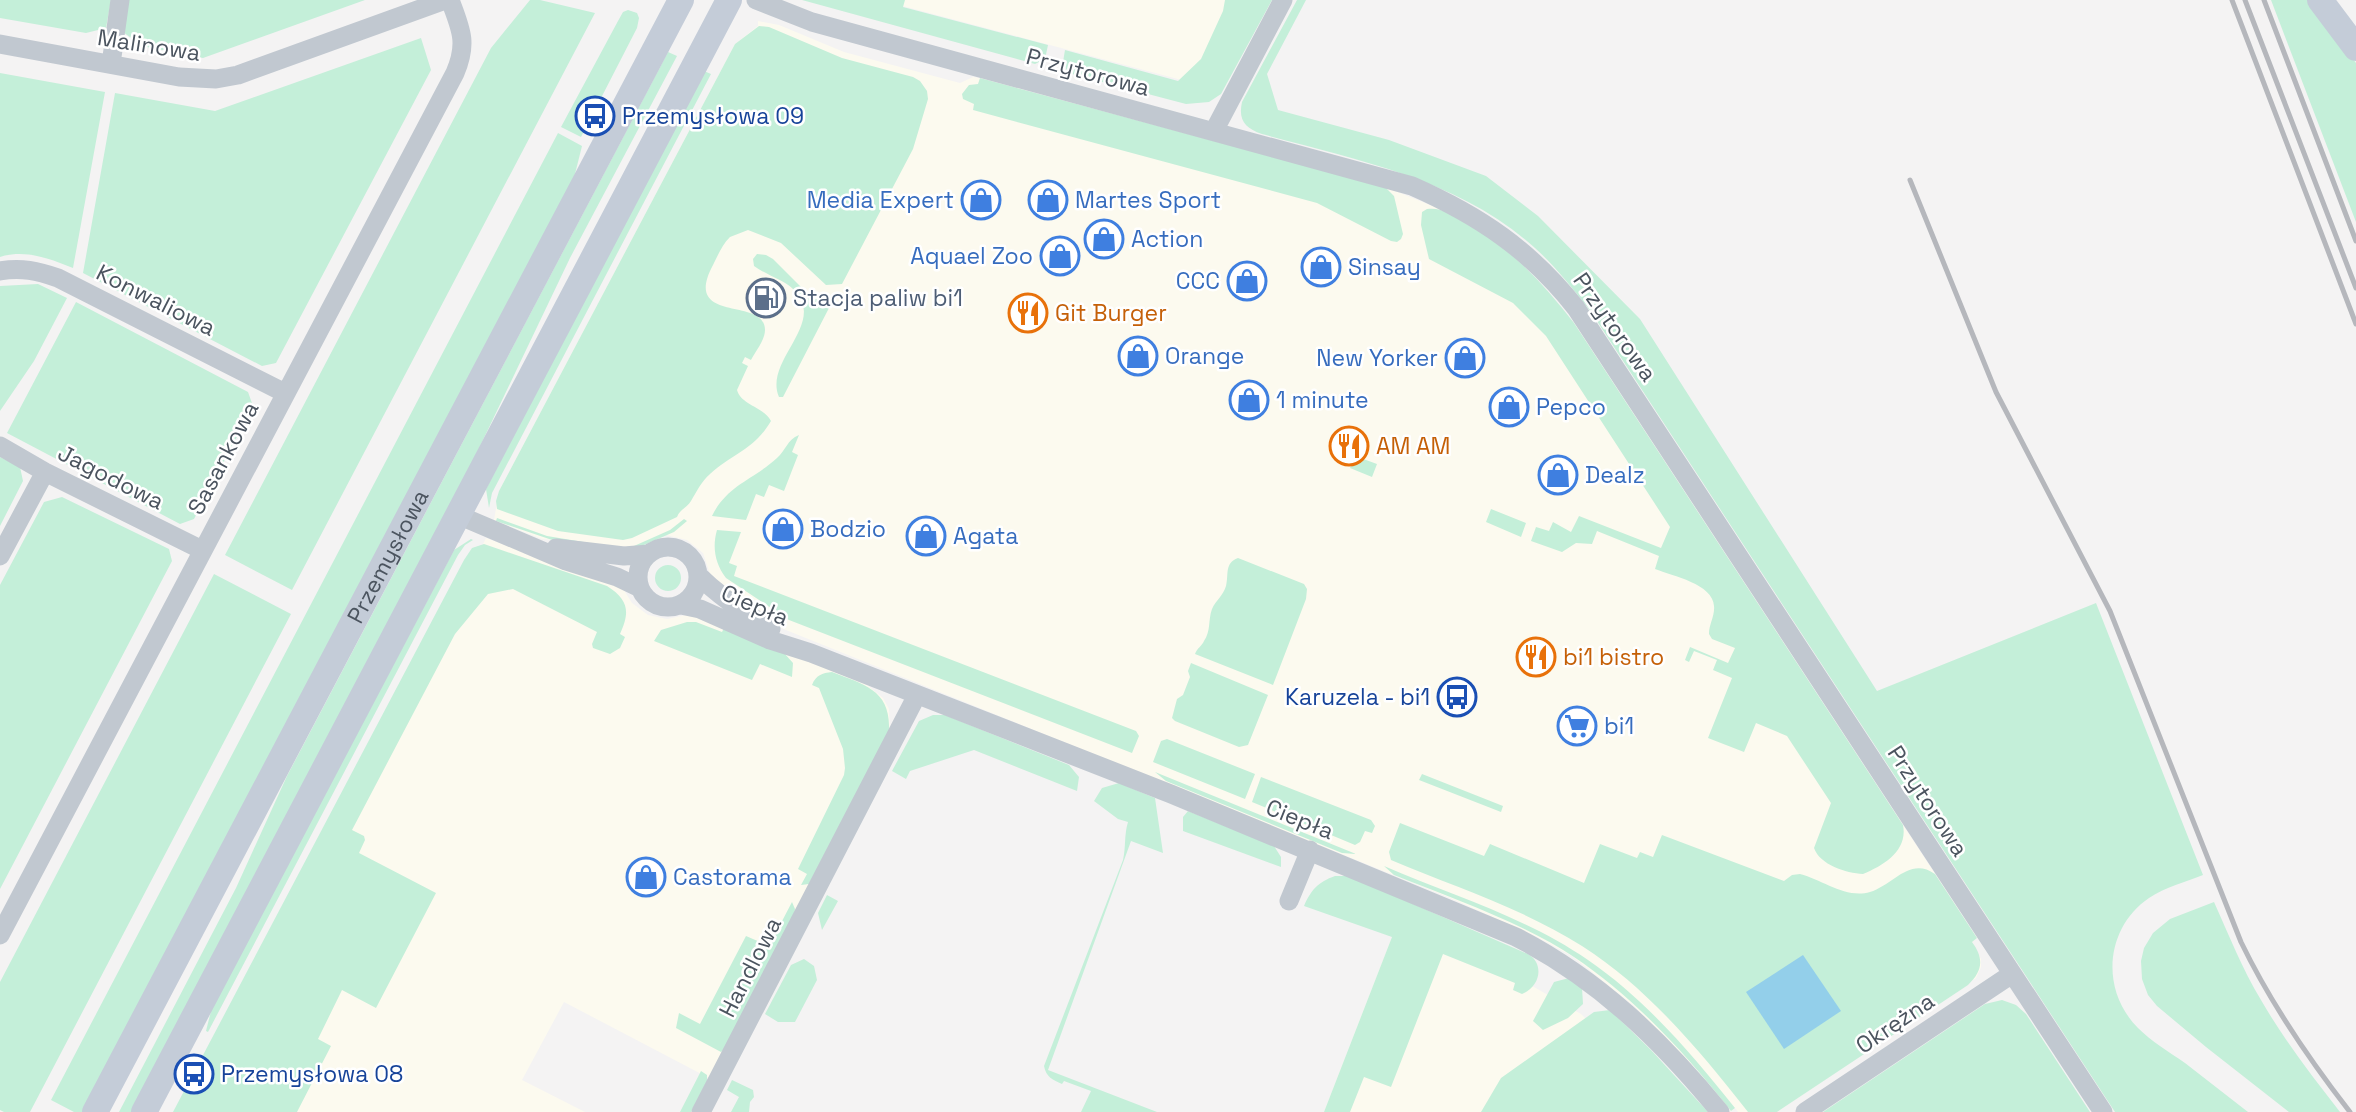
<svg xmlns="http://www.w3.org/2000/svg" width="2356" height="1112" viewBox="0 0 2356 1112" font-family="'Space Grotesk',sans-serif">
	<rect width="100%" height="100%" fill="#f4f3f3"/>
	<!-- commercial -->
	<path fill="#fcfaef" d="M880,0H1261L1189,82Z
		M758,21L779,25L844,52L960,83L973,77L980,78L1385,187L1440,209L1574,323L1977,938L1972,942L1981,959V967L1976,978L1777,1112H1738L1735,1108L1731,1111L1697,1070L1634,1006L1572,956L1535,936L1448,897L781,628L763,618L710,574L703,553L687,540L666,535L637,548L542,539L494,520L499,491L735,44L758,26Z
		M486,538L622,587L632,603L648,615L667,619L691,614L867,685L883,698L889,709L890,731L709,1078L564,1002L522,1080L585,1112H202Z
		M1396,927L1492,963L1581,1014L1680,1112H1324Z"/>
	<!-- green -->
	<path fill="#c4efd9" d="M0,0H111L106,28L86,33L0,18Z
		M129,0H365L203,58L142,46L123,32Z
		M530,0H540L595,13L292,590L225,555L491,48Z
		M802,0H905L903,7L1048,45L1045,59L1035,64Z
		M1225,0H1272L1221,94L1209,102L1186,104L1068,73L1063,62L1065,50L1178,81L1201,59L1223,11Z
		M1297,0H1306L1267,74L1278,110L1389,140L1486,176L1538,216L1640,319L1877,691L2096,603L2203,875C2186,882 2165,887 2149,898C2105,928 2100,990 2138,1028C2151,1041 2169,1052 2185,1063C2206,1079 2227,1096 2248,1112H2115L1591,312C1574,290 1556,267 1535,248C1459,179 1357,160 1262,134C1245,128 1238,120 1242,102Z
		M2271,0H2308L2356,63V222Z
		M628,10L637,13L639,18L637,28L581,137L561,127L618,21L623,12Z
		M759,26L769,27L842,58L913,77L920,81L927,91L928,99L913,149L842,284L826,285L781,243L748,230L730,237C722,245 718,255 713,265C681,325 765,296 765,330C765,340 755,352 751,360L745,357L742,363L748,366L737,390C741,405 764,407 771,421C754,450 733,453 710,474C701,482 697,491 691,501C687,508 680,509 677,517L632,538L623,540L558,531L497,509L496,501L499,491L735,44Z
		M421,38L431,70L276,363L262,366L83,273L115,93L215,111Z
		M668,52L677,56L570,258L471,465L132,1112H119L236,888L287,776Z
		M704,71L711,74L492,493L489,508L486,489Z
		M0,73L105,92L73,268C50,259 26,249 0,257Z
		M980,78L1385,187L1394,196L1403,234L1401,239L1397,242L1391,241L1317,203L973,110L974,104L963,99L962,94L969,85L978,84Z
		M558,133L582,146L574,178L83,1112H74L51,1100Z
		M1427,209C1441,207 1450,214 1462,221C1508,245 1542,282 1574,323L1903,825C1908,850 1885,865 1863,874C1846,873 1820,865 1814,848L1831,803L1787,736L1756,723L1744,752L1708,738L1732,678L1713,670L1717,660L1694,651L1689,662L1685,660L1690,647L1728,663L1735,648L1712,639L1709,634C1709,624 1715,616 1714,606C1713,584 1673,576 1655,569L1659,556L1597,531L1592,544L1576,543L1562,552L1531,541L1536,527L1549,531L1553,522L1571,532L1579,516L1661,548L1670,527L1546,336L1513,303L1429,259L1421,225L1422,212Z
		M757,254L766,255L773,259L811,297L827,304L829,308L783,397H779C763,360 829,323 793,289C782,279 766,275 754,266L753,259Z
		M38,284L67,298L34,361L0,411V286Z
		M76,302L248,392L253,406L194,519L180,524L7,433Z
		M799,435L792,452L798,455L784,491L769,485L764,497L756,494L746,520L712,516C727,485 753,480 777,458C786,450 787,440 799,435Z
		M1355,456L1377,464L1372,477L1350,468Z
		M0,457L20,467L23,481L0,526Z
		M62,497L169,549L172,561L0,889V585L44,502Z
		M1491,509L1526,523L1521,537L1486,522Z
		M497,518L547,536L620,548L634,546L670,530L684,519L687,521L674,532L630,551H623L558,542L496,521Z
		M717,530L741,532L729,563L737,566L734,576L1136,731L1139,736L1132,753L789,620L726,578C715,564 712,547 717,530Z
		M471,539L473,540L465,545L458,555L208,1032L206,1031L212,1007L454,550Z
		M484,544L607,586C629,600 630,612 620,634L625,637L620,648L610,654L593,648L592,644L597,632L513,589L488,594L455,634L352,830L364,836L365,840L359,853L436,893L376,1008L342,990L318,1039L331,1046L297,1112H173L464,560L472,548Z
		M1238,558L1304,584L1307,589L1306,599L1273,685L1195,654C1197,648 1202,646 1204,641C1211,631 1208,620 1212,609C1216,600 1223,596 1226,586C1229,575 1224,563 1238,558Z
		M655 578a13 13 0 1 1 26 0a13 13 0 1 1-26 0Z
		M214,574L291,614L30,1112H4L0,1110V982Z
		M687,622H696L722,632L725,626L784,653L793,663L792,677L760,664L752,680L654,641L661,630Z
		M1191,663L1268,695L1248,745L1239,747L1175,721L1172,718L1177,699L1183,695L1190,677L1188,671Z
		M832,672C865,685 891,690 889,731L809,884L801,885L807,874L798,869L844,775L845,768L843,749L819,688L812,685C816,675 822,673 832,672Z
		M933,715H945L1069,765L1079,777L1077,791L974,750L910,771L906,779L892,771L919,721Z
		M1167,739L1255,774L1245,799L1153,762L1161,741Z
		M1155,772L1356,854L1342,853L1166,781Z
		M1422,774L1503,806L1501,812L1419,780Z
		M1261,777L1371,820L1375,826L1372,833L1365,831L1360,842L1355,845L1252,802Z
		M1119,783L1155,798L1163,853L1131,841L1048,1070L1157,1112H1081L1091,1091L1064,1081L1062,1084C1053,1080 1046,1077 1044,1066L1123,860C1126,847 1124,835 1128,822L1118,819L1094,801L1102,788Z
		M1188,811L1274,846L1281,857V867L1183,831V817Z
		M1400,823L1484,856L1490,844L1584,883L1600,844L1637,858L1640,852L1653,857L1662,835L1784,881L1792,875L1800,874C1823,880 1846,899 1870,892C1893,885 1910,856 1935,874L1977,938L1972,942C1984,958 1983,971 1968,985L1777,1112H1748C1700,1051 1648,988 1582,946C1522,908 1455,887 1391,860L1389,852Z
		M1384,866C1453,896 1526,917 1588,960C1645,999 1692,1054 1735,1108L1731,1111C1686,1054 1635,998 1574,957C1523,923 1452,898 1394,875Z
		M1335,876H1349L1528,954C1545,964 1540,987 1522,994L1513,990L1515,983L1443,954L1391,1087L1364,1077L1350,1112H1324L1392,937L1304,906C1311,890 1318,882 1335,876Z
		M827,895L838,901L822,930L818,913Z
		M792,902L795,909L794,916L724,1049L721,1052L676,1028L679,1013L700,1024L746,936L769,946Z
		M2214,902C2229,935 2242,969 2261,1000C2284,1040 2312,1076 2340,1112H2289L2206,1047L2157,1006L2148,995L2142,979L2141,961L2144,948L2153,933L2170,919Z
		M804,959L814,966L817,980L795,1022H778L765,1014L791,965Z
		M1569,978L1582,988L1583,1004L1568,1018L1543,1030L1533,1021L1554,982Z
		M2002,1000L2016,1005L2026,1014L2090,1112H1823L1985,1004Z
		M1610,1010L1651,1050L1708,1112H1481L1501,1078L1594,1012Z
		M701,1071L707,1075V1081L691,1112H680Z
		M732,1080L753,1090L754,1097L750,1102L749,1112H731L739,1097L727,1090Z"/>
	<!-- water -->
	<path fill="#93cfea" d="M1803,955L1841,1011L1784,1049L1746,992Z"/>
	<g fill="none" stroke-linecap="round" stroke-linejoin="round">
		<!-- street -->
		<path stroke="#c1c8d0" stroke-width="19" d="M756,0L812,22L1412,186C1480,216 1530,250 1576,308L2103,1112
			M0,44L179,77L216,79L238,75L445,0
			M111,64L120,0
			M1214,131L1283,0
			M0,271C21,267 38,271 58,278L285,393
			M0,446L45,472L202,550
			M458,515L566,561L617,577L640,588
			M638 577a30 30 0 1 1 60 0a30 30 0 1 1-60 0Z
			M556,548L624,556L649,554
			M0,556L45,472
			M698,575C720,597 744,613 771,629
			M681,605L700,609L770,640L811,653L1171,794L1516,937C1598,979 1662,1041 1720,1112
			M1289,901L1310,850
			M0,935L455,73C468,43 461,29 450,0
			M701,1112L917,695
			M1805,1112L2012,974"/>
		<!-- secondary -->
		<g stroke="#c4ccd8" stroke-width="26">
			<path d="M2320,0L2356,48"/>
			<path id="s1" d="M95,1112L681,0"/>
			<path d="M144,1112L729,0"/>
		</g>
		<!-- rail -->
		<path stroke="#b5b7bc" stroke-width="5" d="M2232,0L2356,324
			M2245,0L2356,288
			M2264,0L2356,241
			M1910,180L1996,392L2110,611L2241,942C2271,1004 2308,1058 2350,1112"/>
	</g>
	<!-- icons -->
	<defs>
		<symbol id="bus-ring" viewBox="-11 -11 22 22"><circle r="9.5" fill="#fff" stroke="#1a4fb4" stroke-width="1.5"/><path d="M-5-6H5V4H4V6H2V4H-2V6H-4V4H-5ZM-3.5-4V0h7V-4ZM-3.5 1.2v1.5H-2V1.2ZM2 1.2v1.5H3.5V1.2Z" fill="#1a4fb4"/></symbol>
		<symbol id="shop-ring" viewBox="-11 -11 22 22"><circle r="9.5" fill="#fff" stroke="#3f7fe0" stroke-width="1.5"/><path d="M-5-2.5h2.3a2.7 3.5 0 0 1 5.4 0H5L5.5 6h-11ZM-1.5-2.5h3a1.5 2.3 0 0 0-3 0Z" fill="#3f7fe0"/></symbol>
		<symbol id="fuel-ring" viewBox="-11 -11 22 22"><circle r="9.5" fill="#fff" stroke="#5c6f8a" stroke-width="1.5"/><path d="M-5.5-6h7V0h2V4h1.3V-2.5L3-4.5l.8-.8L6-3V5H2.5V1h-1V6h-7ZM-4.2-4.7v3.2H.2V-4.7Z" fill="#5c6f8a"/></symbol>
		<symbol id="restaurant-ring" viewBox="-11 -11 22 22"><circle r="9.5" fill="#fff" stroke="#e8710a" stroke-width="1.5"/><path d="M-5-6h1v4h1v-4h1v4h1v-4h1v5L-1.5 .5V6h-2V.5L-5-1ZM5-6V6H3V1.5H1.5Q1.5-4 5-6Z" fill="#e8710a"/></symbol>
		<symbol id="supermarket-ring" viewBox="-11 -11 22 22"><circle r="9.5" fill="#fff" stroke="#3f7fe0" stroke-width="1.5"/><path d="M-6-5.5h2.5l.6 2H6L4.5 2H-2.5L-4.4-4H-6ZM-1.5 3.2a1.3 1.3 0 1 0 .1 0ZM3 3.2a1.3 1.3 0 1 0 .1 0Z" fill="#3f7fe0"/></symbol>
	</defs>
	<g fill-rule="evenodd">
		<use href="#bus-ring" x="573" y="94" width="44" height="44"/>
		<use href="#shop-ring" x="959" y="178" width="44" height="44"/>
		<use href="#shop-ring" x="1026" y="178" width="44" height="44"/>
		<use href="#shop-ring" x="1082" y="217" width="44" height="44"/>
		<use href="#shop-ring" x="1038" y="234" width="44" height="44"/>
		<use href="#shop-ring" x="1299" y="245" width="44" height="44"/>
		<use href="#shop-ring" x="1225" y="259" width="44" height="44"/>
		<use href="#fuel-ring" x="744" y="276" width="44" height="44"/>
		<use href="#restaurant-ring" x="1006" y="291" width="44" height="44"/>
		<use href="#shop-ring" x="1116" y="334" width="44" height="44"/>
		<use href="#shop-ring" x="1443" y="336" width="44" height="44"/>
		<use href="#shop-ring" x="1227" y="378" width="44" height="44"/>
		<use href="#shop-ring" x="1487" y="385" width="44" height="44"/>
		<use href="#restaurant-ring" x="1327" y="424" width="44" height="44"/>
		<use href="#shop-ring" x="1536" y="453" width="44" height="44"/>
		<use href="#shop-ring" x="761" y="507" width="44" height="44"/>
		<use href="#shop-ring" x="904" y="514" width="44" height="44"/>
		<use href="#restaurant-ring" x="1514" y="635" width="44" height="44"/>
		<use href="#bus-ring" x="1435" y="675" width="44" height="44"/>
		<use href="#supermarket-ring" x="1555" y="704" width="44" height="44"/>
		<use href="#shop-ring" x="624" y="855" width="44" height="44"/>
		<use href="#bus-ring" x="172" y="1052" width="44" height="44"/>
	</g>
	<g text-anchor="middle" stroke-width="5" stroke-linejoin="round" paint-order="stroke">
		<!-- street labels -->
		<g font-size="23" fill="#4b545f" stroke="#fff">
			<text transform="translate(149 45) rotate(9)" y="8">Malinowa</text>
			<text transform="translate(1088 72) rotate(15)" y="8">Przytorowa</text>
			<text transform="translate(156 300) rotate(27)" y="8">Konwaliowa</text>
			<text transform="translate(1615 327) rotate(55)" y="8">Przytorowa</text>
			<text transform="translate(223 458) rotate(-62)" y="8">Sasankowa</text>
			<text transform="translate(111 477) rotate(27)" y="8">Jagodowa</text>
			<text dy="8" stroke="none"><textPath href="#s1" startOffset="628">Przemysłowa</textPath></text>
			<text transform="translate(755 605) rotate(23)" y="8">Ciepła</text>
			<text transform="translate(1928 801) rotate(57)" y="8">Przytorowa</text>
			<text transform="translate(1300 819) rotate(22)" y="8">Ciepła</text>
			<text transform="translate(750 967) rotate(-63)" y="8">Handlowa</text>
			<text transform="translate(1895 1023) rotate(-34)" y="8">Okrężna</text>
		</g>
		<!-- transit labels -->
		<g font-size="23" fill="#164399" stroke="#fff" text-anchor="start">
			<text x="622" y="124">Przemysłowa 09</text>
			<text x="1430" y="705" text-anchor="end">Karuzela - bi1</text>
			<text x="221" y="1082">Przemysłowa 08</text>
		</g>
		<!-- shop labels -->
		<g font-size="23" fill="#366cbe" stroke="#fff" text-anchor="start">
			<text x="954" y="208" text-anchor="end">Media Expert</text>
			<text x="1075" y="208">Martes Sport</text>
			<text x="1131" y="247">Action</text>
			<text x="1033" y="264" text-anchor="end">Aquael Zoo</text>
			<text x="1348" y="275">Sinsay</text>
			<text x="1220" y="289" text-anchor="end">CCC</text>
			<text x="1165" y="364">Orange</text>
			<text x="1438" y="366" text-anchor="end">New Yorker</text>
			<text x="1276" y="408">1 minute</text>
			<text x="1536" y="415">Pepco</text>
			<text x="1585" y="483">Dealz</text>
			<text x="810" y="537">Bodzio</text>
			<text x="953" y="544">Agata</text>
			<text x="1604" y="734">bi1</text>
			<text x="673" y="885">Castorama</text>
		</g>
		<!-- service labels -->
		<g font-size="23" fill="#4e5e75" stroke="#fff" text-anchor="start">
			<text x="793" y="306">Stacja paliw bi1</text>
		</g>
		<!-- food labels -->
		<g font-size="23" fill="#c56008" stroke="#fff" text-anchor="start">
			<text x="1055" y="321">Git Burger</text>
			<text x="1376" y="454">AM AM</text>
			<text x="1563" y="665">bi1 bistro</text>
		</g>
	</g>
</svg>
